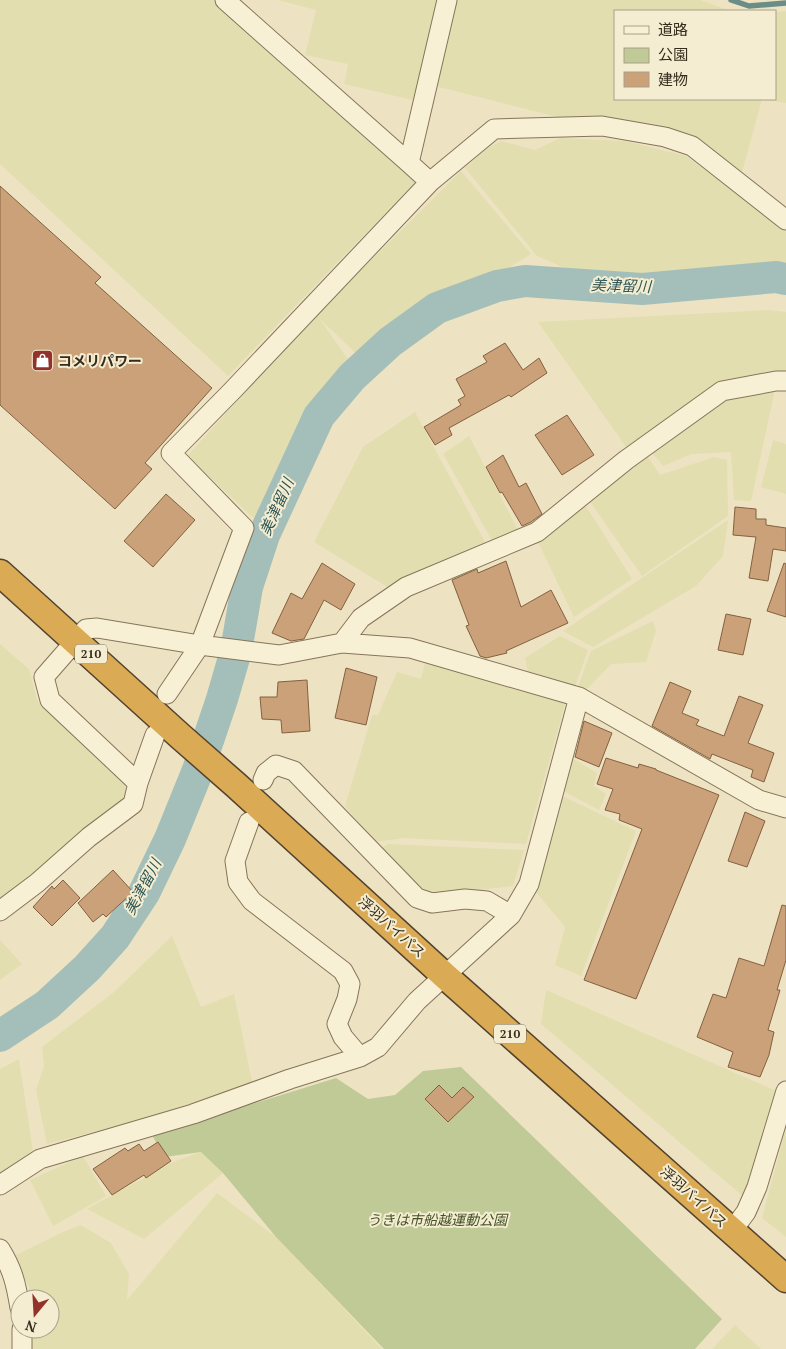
<svg xmlns="http://www.w3.org/2000/svg" width="786" height="1349" viewBox="0 0 786 1349" font-family="'PT Serif','Noto Sans JP',serif">
	<rect width="100%" height="100%" fill="#ede3c2"/>
	<!-- farmland -->
	<path fill="#e2deaf" d="M0,0H213L417,180L228,376L0,164Z
		M278,0H441L417,101L344,84L348,64L305,55L316,10Z
		M455,0H700L731,11H615V99H775V12L786,11V103L762,99L741,176L697,140L652,124L582,118H562L435,86Z
		M560,138L625,141L686,156L786,231V263L773,262L639,273L574,272L537,256L465,168L488,148L501,141L535,150Z
		M461,171L531,254L362,359L319,318L349,361L311,410L260,524L187,456L316,315Z
		M769,310L786,312V373L772,372L727,382L681,410L626,447L538,322Z
		M776,385L751,501L734,500L731,452L692,454L663,466L650,450L729,394Z
		M415,412L486,544L421,570L389,588L314,542L363,447Z
		M469,436L518,530L494,544L443,454Z
		M773,440L786,444V494L761,487Z
		M646,454L660,475L714,457L727,460L728,516L642,576L588,499Z
		M584,503L632,579L574,617L537,540Z
		M728,520L723,556L696,586L593,647L563,631Z
		M653,621L656,631L646,662L611,664L586,690L578,687L591,651Z
		M560,636L588,650L575,687L528,672L525,658Z
		M0,644L29,669L37,700L131,791L128,798L0,903Z
		M425,663L566,701L526,844L404,838L375,842L345,806L372,715H378L397,672L421,679Z
		M572,758L597,773L594,786L606,794L599,810L561,790Z
		M562,796L636,831L581,976L555,965L565,927L535,891Z
		M388,844L524,850L513,886L431,896L378,850Z
		M172,936L201,1007L234,994L253,1086L148,1118L47,1144L36,1090L44,1066L42,1047L114,992Z
		M0,940L22,964L0,980Z
		M546,990L779,1092L745,1198L541,1024Z
		M19,1059L33,1152L0,1172V1069Z
		M786,1128V1237L762,1218Z
		M201,1152L223,1173L144,1239L87,1209L173,1162Z
		M83,1156L106,1196L53,1226L30,1180Z
		M217,1193L276,1237L382,1349H29V1329H50V1299H29V1287L14,1256L63,1232L81,1225L111,1243L129,1274L127,1300Z
		M735,1325L761,1349H712Z"/>
	<!-- green -->
	<path fill="#c0ca96" d="M461,1067L722,1319L695,1349H384L276,1237L223,1173L201,1152L164,1157L152,1135L336,1078L368,1099L395,1095L423,1071Z"/>
	<g fill="none" stroke-linecap="round" stroke-linejoin="round">
		<!-- stream -->
		<path stroke="#6b8d87" stroke-width="5.5" d="M731,0L749,6L786,3"/>
		<!-- river -->
		<path stroke="#a4bfb9" stroke-width="32" d="M0,1036L47,1005L87,968L115,937L144,893L170,839L198,770L222,699L236,651L247,587L264,535L319,416L352,377L390,342L437,308L497,286L525,281L642,289L776,277L786,279"/>
	</g>
	<!-- building -->
	<path fill="#caa178" stroke="#846040" d="M0,186L101,277L95,283L212,388L145,463L152,469L115,509L0,405Z
		M505,343L523,370L539,358L547,373L511,397L509,395L449,428L452,435L435,445L424,427L461,405L458,400L465,396L456,379L487,362L483,356Z
		M567,415L594,455L562,475L535,435Z
		M503,455L519,487L526,483L542,514L531,522L522,526L502,492L500,493L486,467Z
		M166,494L195,520L153,567L124,541Z
		M735,507L756,509V519H766V525L786,528V551L773,549L768,581L749,578L756,537L733,535Z
		M506,561L521,607L551,590L568,623L506,651L507,653L486,658L480,656L466,626L469,625L452,580L477,569L478,573Z
		M322,563L355,584L341,610L324,600L304,639L291,641L272,633L291,593L302,599Z
		M784,563L786,564V617L767,611Z
		M726,614L751,619L743,655L718,650Z
		M346,668L377,677L366,725L335,718Z
		M307,680L310,731L282,733L281,720L262,719L260,697H277L278,682Z
		M670,682L691,691L682,713L699,720L696,725L724,736L739,696L763,705L748,743L774,753L764,782L751,777L753,770L712,754L710,759L652,726Z
		M584,721L612,733L599,767L575,757Z
		M606,758L638,768L639,764L656,769V770L719,795L636,999L584,980L642,829L619,820L620,814L605,810L613,789L597,784Z
		M745,812L765,821L747,867L728,861Z
		M113,870L133,892L106,917L103,914L93,922L78,903Z
		M63,880L80,898L52,926L33,907L52,886L54,889Z
		M782,905L786,906V960L777,990H780L768,1030L774,1032L769,1055L760,1077L728,1067L733,1052L697,1037L713,994L726,998L739,958L764,966Z
		M439,1085L452,1098L463,1087L474,1097L448,1122L425,1099Z
		M158,1142L171,1161L146,1178L144,1175L112,1195L93,1169L125,1148L128,1151L139,1144L144,1151Z"/>
	<g fill="none" stroke-linecap="round" stroke-linejoin="round">
		<defs>
			<path id="minor" d="M225,0L409,163L430,182
				M409,163L447,0
				M342,643L361,618L406,587L537,532L626,460L722,391L776,381H786
				M167,694L200,645L244,528L171,453L232,391L430,182L494,129L602,126L665,137L692,146L786,220
				M155,735L138,783L50,700L44,677L86,629L97,628L200,645L279,655L342,643L410,648L579,697L759,800L786,808
				M263,780L266,773L276,765L294,771L417,898L432,903L465,899L487,901L511,915
				M249,822L235,861L238,882L252,901L343,971L350,984L347,999L337,1024L343,1037L360,1057
				M0,911L37,883L89,837L133,804L138,783
				M0,1185L40,1159L193,1114L290,1079L360,1057L378,1047L417,1001L511,915L529,884L579,697
				M732,1231L746,1212L757,1187L786,1091
				M0,1249C13,1270 16,1284 20,1308
				M22,1349V1329"/>
			<path id="highway" d="M0,573L180,736L237,786L445,976L786,1279"/>
		</defs>
		<!-- minor casing -->
		<use href="#minor" stroke="#86745a" stroke-width="21"/>
		<!-- highway casing -->
		<use href="#highway" stroke="#53422e" stroke-width="29"/>
		<!-- minor -->
		<use href="#minor" stroke="#f8f0d5" stroke-width="19"/>
		<!-- highway -->
		<use href="#highway" stroke="#daaa54" stroke-width="26"/>
	</g>
	<!-- icons -->
	<defs>
		<symbol id="shop-square" viewBox="-11 -11 22 22"><rect x="-9" y="-9" width="18" height="18" rx="4" fill="#93322b" stroke="#f4edd1"/><path d="M-5-2.5h2.3a2.7 3.5 0 0 1 5.4 0H5L5.5 6h-11ZM-1.5-2.5h3a1.5 2.3 0 0 0-3 0Z" fill="#fff"/></symbol>
	</defs>
	<g fill-rule="evenodd">
		<use href="#shop-square" x="30" y="348" width="25" height="25"/>
	</g>
	<g text-anchor="middle" stroke-width="4" stroke-linejoin="round" paint-order="stroke">
		<!-- shield labels -->
		<g fill="#f4edd1" stroke="#6f6553" stroke-width="1">
			<rect x="75" y="644.5" width="32" height="19" rx="4"/>
			<rect x="494" y="1024.5" width="32" height="19" rx="4"/>
		</g>
		<g font-size="12" font-weight="bold" fill="#362b1d">
			<text x="91" y="658">210</text>
			<text x="510" y="1038">210</text>
		</g>
		<!-- poi labels -->
		<g font-size="14" font-weight="bold" fill="#362b1d" stroke="#f4edd1" text-anchor="start">
			<text x="58" y="366">コメリパワー</text>
		</g>
		<!-- street labels -->
		<g font-size="14" fill="#362b1d" stroke="#f4edd1">
			<text transform="translate(392 927) rotate(42)" y="5">浮羽バイパス</text>
			<text transform="translate(694 1197) rotate(42)" y="5">浮羽バイパス</text>
		</g>
		<!-- park labels -->
		<g font-size="14" font-style="italic" fill="#435225" stroke="#f4edd1">
			<text x="437" y="1225">うきは市船越運動公園</text>
		</g>
		<!-- water labels -->
		<g font-size="15" font-style="italic" fill="#2d5555" stroke="#f4edd1">
			<text transform="translate(621 286) rotate(2)" y="5">美津留川</text>
			<text transform="translate(277 507) rotate(-66)" y="5">美津留川</text>
			<text transform="translate(143 887) rotate(-62)" y="5">美津留川</text>
		</g>
	</g>
	<!-- legend -->
	<rect x="614" y="10" width="162" height="90" fill="#f4edd1" stroke="#a89f89"/>
	<rect x="624" y="26" width="25" height="8" fill="#f8f0d5" stroke="#a89f89"/>
	<text x="658" y="35" font-size="15" fill="#362b1d">道路</text>
	<rect x="624" y="48" width="25" height="15" fill="#c0ca96" stroke="#a89f89"/>
	<text x="658" y="60" font-size="15" fill="#362b1d">公園</text>
	<rect x="624" y="72" width="25" height="15" fill="#caa178" stroke="#a89f89"/>
	<text x="658" y="85" font-size="15" fill="#362b1d">建物</text>
	<!-- north arrow -->
	<g transform="translate(35 1314) rotate(198)"><circle r="24" fill="#f4edd1" stroke="#a89f89"/>
	<path d="M0-4L9 19L0 12L-9 19Z" fill="#93322b"/>
	<text y="-8" font-size="14" font-weight="bold" text-anchor="middle" fill="#362b1d">N</text>
	</g>
</svg>
